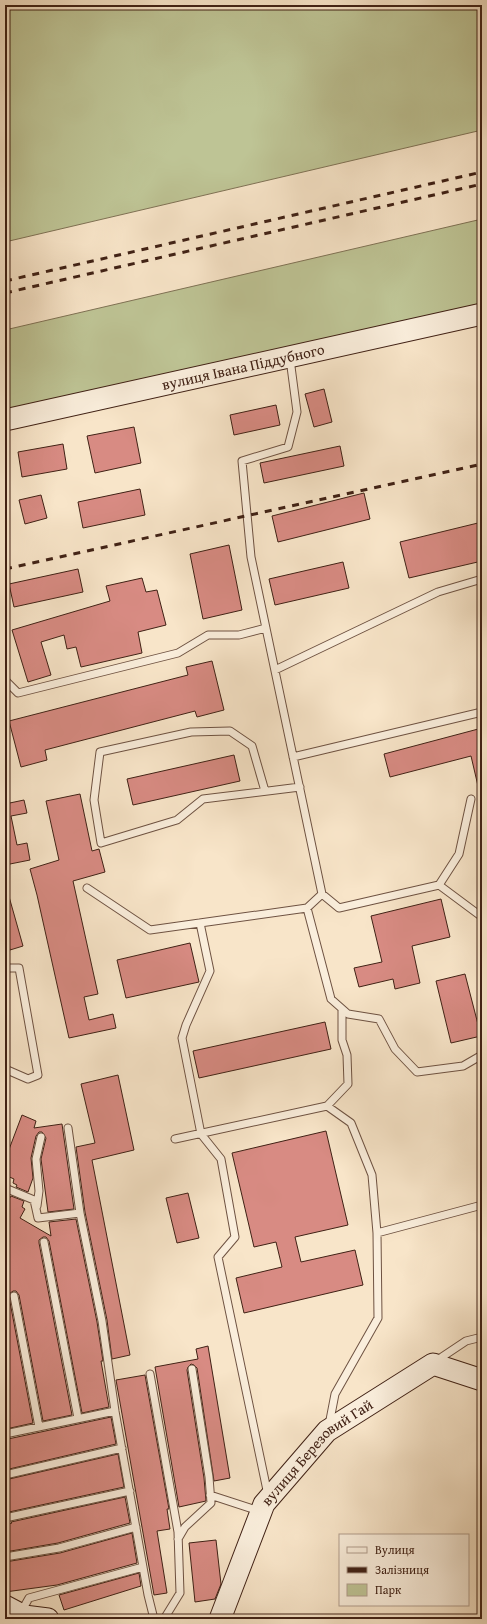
<svg xmlns="http://www.w3.org/2000/svg" width="487" height="1624" viewBox="0 0 487 1624" font-family="'Gentium Book Plus',serif">
	<rect width="100%" height="100%" fill="#f8e5c9"/>
	<filter id="stains"><feTurbulence type="fractalNoise" baseFrequency=".005" numOctaves="4"/><feColorMatrix values="0 0 0 0 .2 0 0 0 0 .09 0 0 0 0 .02 0 0 0 .5 -.17"/></filter>
	<radialGradient id="worn" r=".72"><stop offset=".6" stop-color="#630" stop-opacity="0"/><stop offset="1" stop-color="#630" stop-opacity=".3"/></radialGradient>
	<!-- green -->
	<path fill="#bec495" stroke="#7f7255" d="M5,5H482V130L5,242Z
		M482,219V306L5,416V330Z"/>
	<!-- building -->
	<path fill="#d88b83" stroke="#402115" d="M324,389L332,422L314,427L305,394Z
		M276,405L280,425L234,435L230,415Z
		M134,427L141,463L95,473L87,436Z
		M63,444L67,469L22,477L18,452Z
		M340,446L344,466L264,483L260,463Z
		M140,489L145,515L83,528L78,502Z
		M364,493L370,519L278,542L272,516Z
		M41,495L47,518L25,524L19,500Z
		M482,522V561L409,578L400,542Z
		M229,545L242,610L203,619L190,554Z
		M343,562L349,588L275,605L269,579Z
		M78,569L83,592L14,607L9,584Z
		M142,578L146,592L157,590L166,625L138,632L142,653L81,667L76,647L67,649L64,635L41,642L51,675L28,682L12,630L110,601L106,586Z
		M212,661L224,710L197,717L195,711L45,750L47,760L21,767L9,721L188,675L186,667Z
		M482,728V786H478L471,756L390,777L384,754Z
		M234,755L240,781L133,805L127,779Z
		M80,794L92,851L99,849L105,872L73,881L98,994L84,997L89,1020L113,1014L116,1028L69,1038L37,895L30,869L59,860L46,801Z
		M24,800L27,813L11,816L17,845L27,843L30,860L5,865V804Z
		M5,893H8L23,946L10,950L8,941L5,942Z
		M441,899L450,937L412,946L420,983L395,989L393,979L359,987L354,968L382,962L371,916Z
		M190,943L199,982L126,998L117,960Z
		M465,974L481,1036L451,1043L436,981Z
		M325,1022L331,1049L199,1078L193,1051Z
		M118,1075L134,1150L92,1160L130,1355L112,1359L107,1320L85,1212L76,1147L95,1143L81,1084Z
		M22,1115L36,1121L34,1128L62,1124L74,1209L48,1212L41,1159L46,1138L42,1132H39L36,1136L31,1158L33,1178L28,1192L16,1187L17,1185L13,1183L14,1179L5,1175V1160Z
		M326,1131L348,1225L295,1237L301,1262L355,1250L363,1285L244,1313L236,1278L282,1267L276,1242L254,1247L232,1153Z
		M188,1193L199,1238L177,1243L166,1198Z
		M11,1196L24,1201L22,1207L25,1209L20,1218L51,1236L49,1222L76,1219L97,1322L103,1361H101L109,1407L82,1413L49,1241L46,1237H43L39,1240V1243L72,1415L43,1421L19,1295L16,1291H13L9,1294V1297L33,1423L6,1429L5,1206Z
		M208,1346L230,1478L214,1481L197,1368L194,1365L191,1364L188,1367L187,1370L204,1478L206,1501L179,1507L155,1367L198,1359L196,1349Z
		M145,1375L169,1509H167L170,1529L157,1531L167,1593L154,1595L116,1380Z
		M111,1417L116,1444L5,1470V1442L8,1441V1439Z
		M118,1454L124,1487L9,1512L5,1492V1480Z
		M125,1497L130,1523L58,1543L5,1552V1525L12,1523L11,1522Z
		M132,1533L137,1563L57,1585L5,1592V1562L60,1553Z
		M216,1540L221,1584L215,1599L195,1602L189,1543Z
		M139,1573L141,1586L64,1610L59,1595Z"/>
	<g fill="none" stroke-linecap="round" stroke-linejoin="round">
		<defs>
			<path id="lane" d="M275,670L438,592L482,579
				M5,680L18,693L178,653L208,635H239L266,628
				M293,757L482,712
				M265,791L252,746L230,731L191,732L100,752L94,800L101,843L177,820L203,799L300,787
				M439,885L482,917
				M87,888L150,930L307,908L322,894L251,557L242,461L288,447L297,412L290,359
				M322,894L339,908L439,885L459,854L471,799
				M307,908L331,999L348,1014L379,1019L395,1049L417,1072L463,1066L482,1055
				M200,923L210,971L186,1025L182,1038L201,1134L221,1159L235,1237L218,1257L268,1495
				M5,968H19L38,1075L28,1079L5,1069
				M327,1106L348,1084L347,1055L342,1040V1009
				M68,1128L80,1213L102,1321L115,1411L148,1595L154,1619
				M175,1139L327,1106L351,1123L372,1175L377,1233L378,1318L335,1394L329,1425
				M5,1188L34,1200L38,1218L80,1213
				M37,1206L39,1191L36,1159L41,1137
				M377,1233L482,1205
				M44,1242L78,1418
				M14,1296L39,1427
				M436,1361L466,1341L482,1337
				M150,1374L178,1532L180,1593L164,1619
				M5,1434L115,1411
				M5,1475L122,1448
				M210,1495L259,1511
				M5,1518L130,1491
				M178,1539L185,1527L211,1503L209,1477L192,1369
				M5,1557L59,1548L136,1527
				M21,1612L29,1598L143,1567"/>
			<g id="secondary">
				<path id="s1" d="M5,420L482,314"/>
				<path d="M5,1606L24,1616L48,1619"/>
				<path id="s2" d="M220,1619L264,1504L327,1431L433,1364L482,1380"/>
			</g>
		</defs>
		<!-- lane casing -->
		<use href="#lane" stroke="#6e5242" stroke-width="9"/>
		<!-- secondary casing -->
		<use href="#secondary" stroke="#402115" stroke-width="23"/>
		<!-- lane -->
		<use href="#lane" stroke="#faeedc" stroke-width="7"/>
		<!-- secondary -->
		<use href="#secondary" stroke="#faeedc" stroke-width="21"/>
		<!-- rail -->
		<path stroke="#402115" stroke-width="3" stroke-dasharray="7 7" stroke-linecap="butt" d="M5,281L482,172
			M5,293L482,184
			M5,569L482,464"/>
	</g>
	<g text-anchor="middle" stroke-width="3.5" stroke-linejoin="round" paint-order="stroke">
		<!-- street labels -->
		<g font-size="15" fill="#402115" stroke="#faeedc">
			<text dy="5" stroke="none"><textPath href="#s1" startOffset="244">вулиця Івана Піддубного</textPath></text>
			<text dy="5" stroke="none"><textPath href="#s2" startOffset="198">вулиця Березовий Гай</textPath></text>
		</g>
	</g>
	<!-- margin -->
	<rect width="487" height="1624" fill="none" stroke="#f8e5c9" stroke-width="20"/>
	<rect x="6" y="6" width="475" height="1612" fill="none" stroke="#402115" stroke-width="2"/>
	<rect x="10" y="10" width="467" height="1604" fill="none" stroke="#402115"/>
	<!-- legend -->
	<rect x="339" y="1534" width="130" height="72" fill="#faeedc" stroke="#b09c8c"/>
	<rect x="347" y="1547" width="20" height="6" fill="#faeedc" stroke="#b09c8c"/>
	<text x="375" y="1554" font-size="12" fill="#402115">Вулиця</text>
	<rect x="347" y="1567" width="20" height="6" fill="#402115" stroke="#b09c8c"/>
	<text x="375" y="1574" font-size="12" fill="#402115">Залізниця</text>
	<rect x="347" y="1584" width="20" height="12" fill="#bec495" stroke="#b09c8c"/>
	<text x="375" y="1594" font-size="12" fill="#402115">Парк</text>
	<rect width="100%" height="100%" filter="url(#stains)"/>
	<rect width="100%" height="100%" fill="url(#worn)"/>
</svg>
